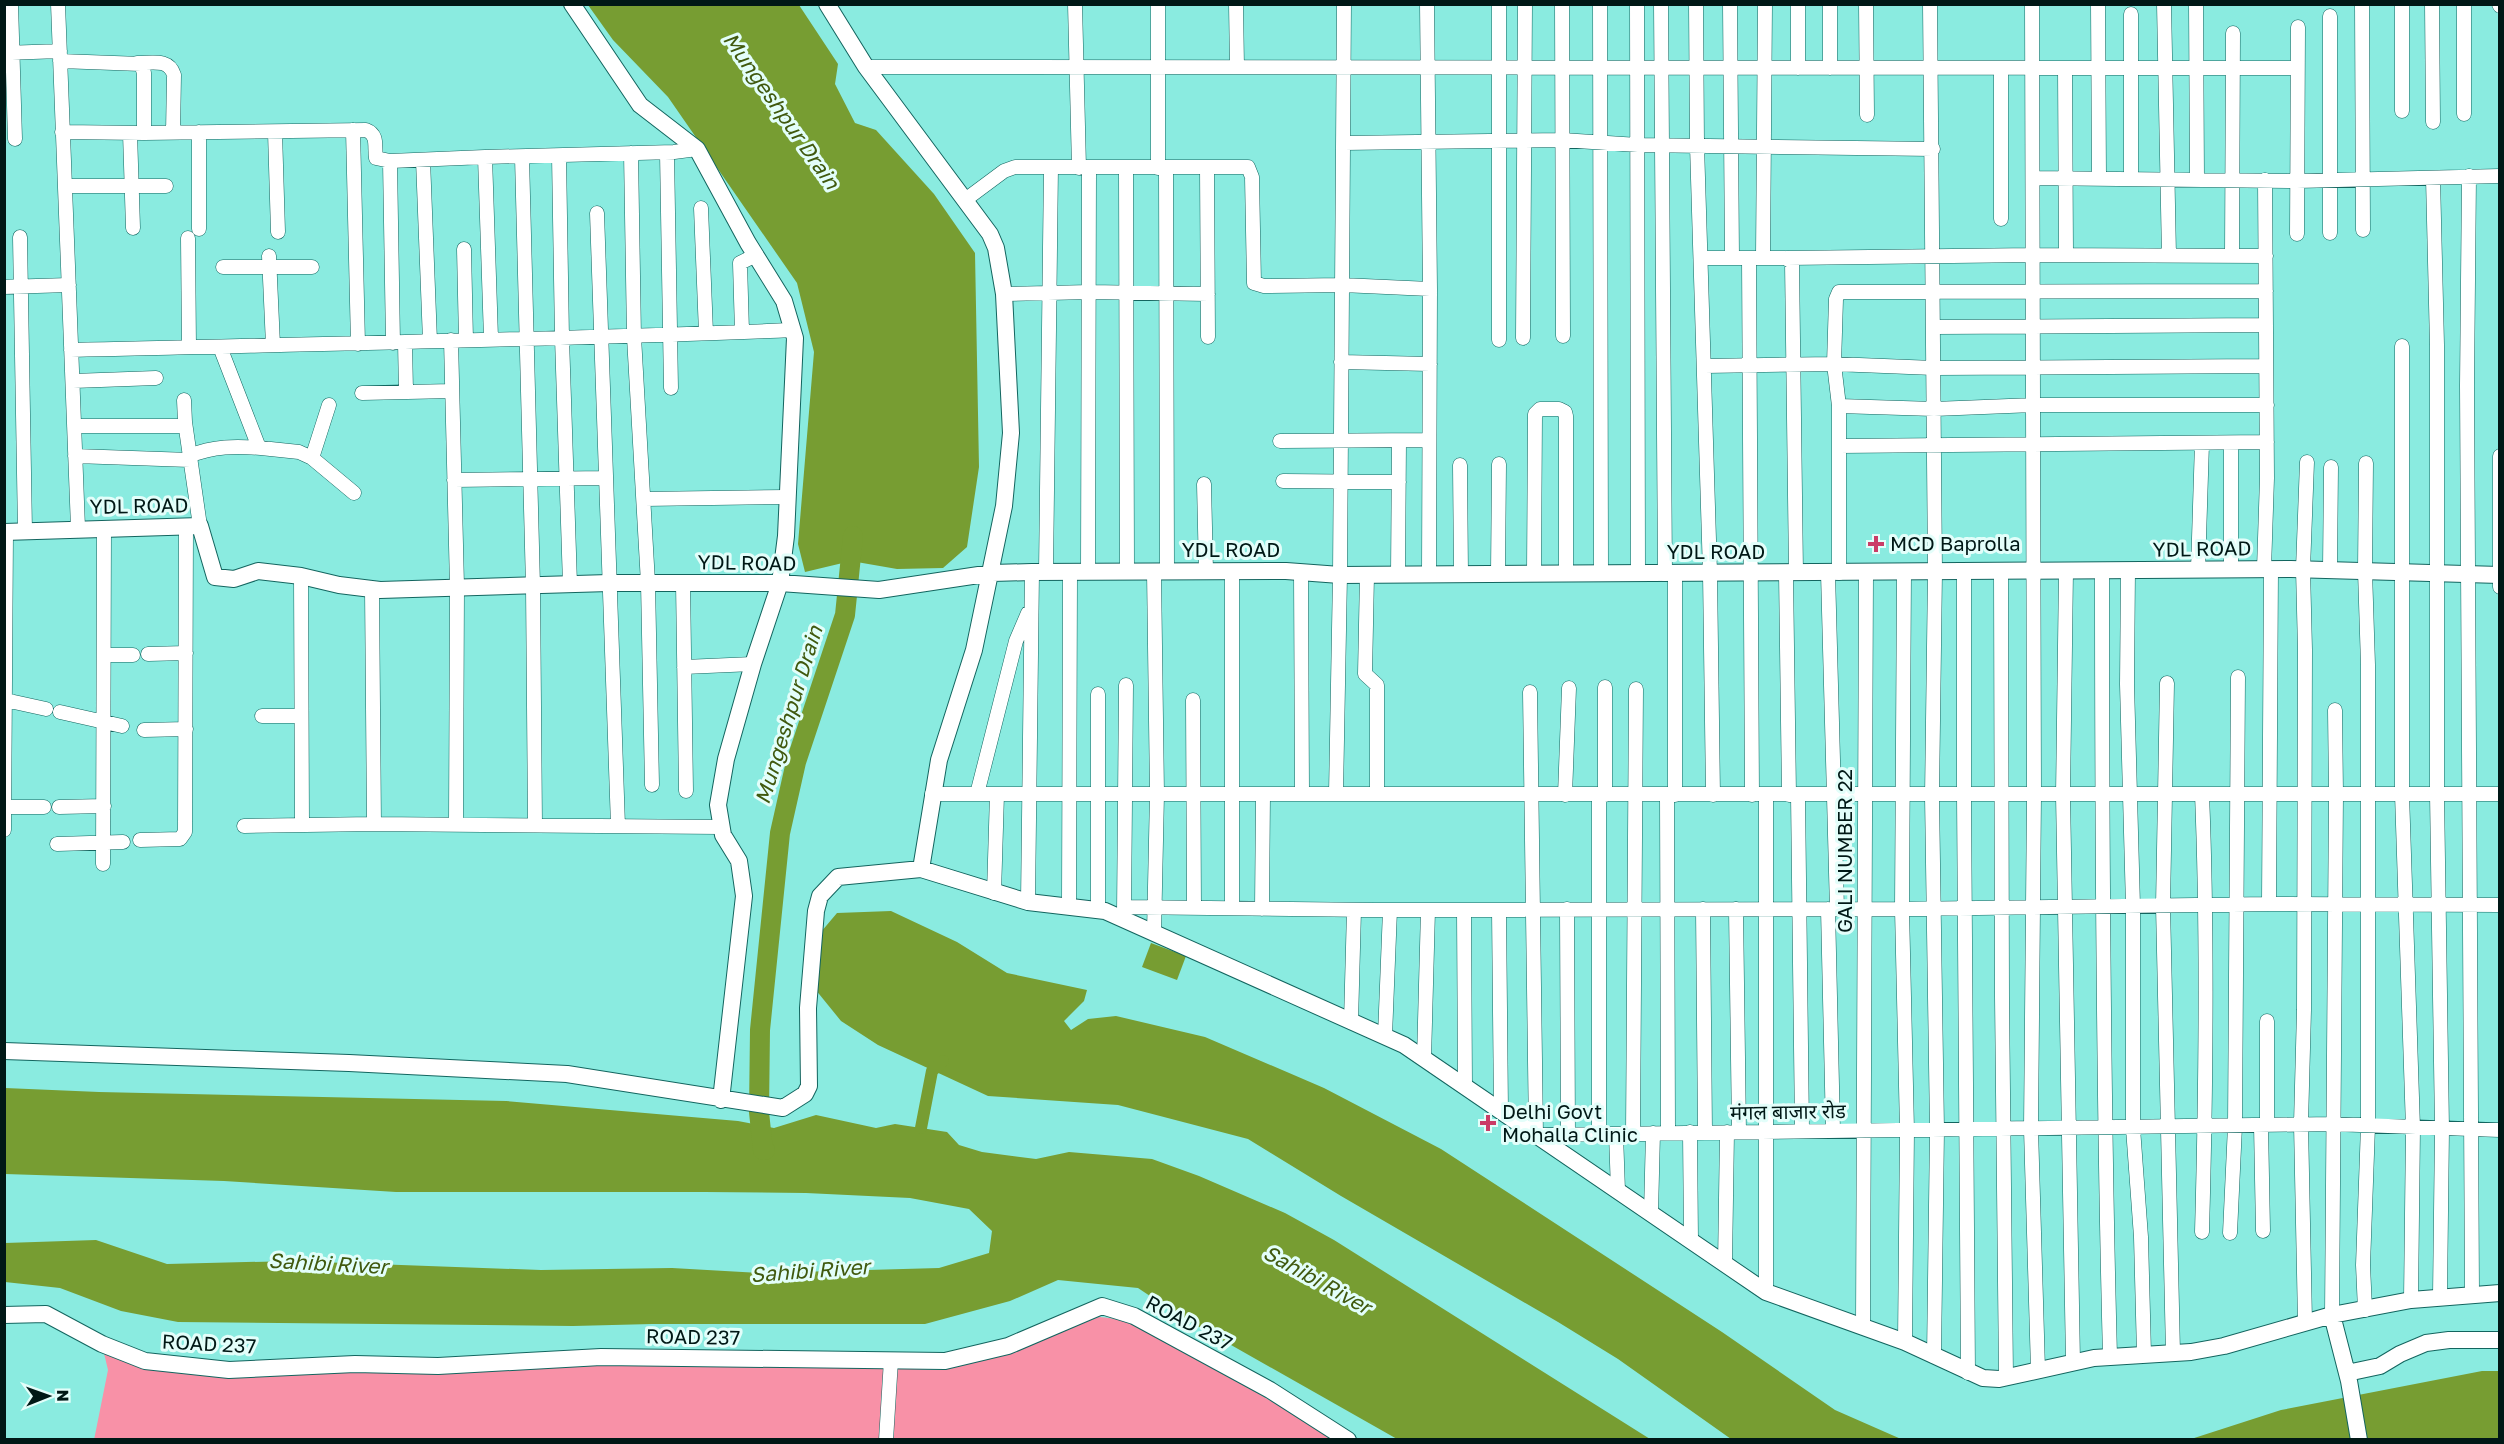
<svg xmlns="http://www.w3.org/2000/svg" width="2504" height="1444" viewBox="0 0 2504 1444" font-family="'Golos Text','Noto Sans Devanagari',sans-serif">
	<rect width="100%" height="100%" fill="#8aebe0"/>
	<!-- green -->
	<path fill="#f891a7" d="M1099,1317C1130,1318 1160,1338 1187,1353C1238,1381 1286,1409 1335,1440H94L108,1370L103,1349L152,1366L605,1359L943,1370L998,1356Z"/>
	<!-- water -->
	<path fill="#779d32" d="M588,5H799L838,64L835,84L855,123L876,130L934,194L975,253L979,467L967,547L943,568L897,569L851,561L805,572L798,544L814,352L797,283L668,97L613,40Z
		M891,911L957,942L1007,973L1087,990L1084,1001L1064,1021L1071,1030L1088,1019L1116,1016L1205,1037L1324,1088L1441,1149L1722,1332L1835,1410L1901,1439H1731L1618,1359L1558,1322L1341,1196L1248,1139L1118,1105L988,1096L878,1045L841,1021L815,989L821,932L837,913Z
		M1151,943L1186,956L1177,980L1142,967Z
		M5,1088L99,1092L506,1101L738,1121L774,1128L816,1115L876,1128L895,1124L947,1132L959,1145L982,1152L1036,1159L1069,1152L1152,1159L1199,1176L1285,1213L1334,1240L1650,1439H1397L1180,1316L1138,1288L1058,1280L1010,1301L925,1324H652L573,1326L178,1322L121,1311L60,1288L5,1282V1243L96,1240L167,1264L292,1261L541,1270L672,1268L760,1273L939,1268L989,1253L992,1231L969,1209L910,1198L806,1193L705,1192H396L224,1181L5,1174Z
		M2482,1371H2499V1439L2188,1440L2281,1410Z"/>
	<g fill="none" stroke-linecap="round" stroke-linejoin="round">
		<!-- canal -->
		<path stroke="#779d32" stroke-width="12" d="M921,1128L932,1071L943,1061"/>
		<!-- river -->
		<path stroke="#779d32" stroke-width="20" d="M765,1150H763L759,1112L760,1030L780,833L796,762L845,615L853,536"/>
		<defs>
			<path id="minor" d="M11,4L15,139
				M58,4L78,528
				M1075,4L1079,168
				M1158,4V168
				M1236,4L1237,67
				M1427,4L1430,289L1429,575
				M1499,4V340
				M1562,4L1563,336
				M1600,4L1601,574
				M1637,4L1638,574
				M1661,4L1665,574
				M1696,4L1697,145L1710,573L1713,795
				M1730,4L1732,258
				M1798,4V68
				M1866,4L1867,115
				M1930,4L1935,572L1932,796L1937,1130L1934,1356
				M2032,4L2034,795L2031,1129L2038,1370
				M2098,4L2099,179
				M2164,4L2169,256
				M2196,4L2197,180
				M2362,4L2363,230
				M2402,4V111
				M2432,4L2433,122
				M2464,4V114
				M2499,4L2500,6
				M2330,16V233
				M5,53L60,51
				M60,61L141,64L144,73V133
				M137,63C152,63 169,58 174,75L173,133
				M866,67L2297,68
				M1830,68V4
				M2065,68L2066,255
				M353,130L358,344
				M62,132L144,133L366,130C379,135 374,147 376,158L390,161L485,157L674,152L697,149
				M199,132V229
				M275,132L278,232
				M130,133L133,228
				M1344,143L1562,140L1638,145L1933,149
				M631,153L634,337L648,583L652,785
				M667,153L671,388
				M559,156L562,338L570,584
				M485,157L491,338
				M522,157L533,586L535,825
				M423,160L430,341
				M390,161L393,343
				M1126,168L1127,572
				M1166,168L1167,571
				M1207,168L1208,337
				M2469,176L2467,386L2472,1294
				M2033,178L2297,181L2500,176
				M2433,178L2437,345V794L2442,1129L2440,1296
				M2131,179V14
				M65,186H166
				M965,200L1004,171L1015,167H1248L1252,177L1254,283L1264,286L1342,285L1430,289
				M701,208L706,333
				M597,213L618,826
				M2001,219V68
				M2297,234L2298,27
				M20,237L25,531
				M188,238L189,347
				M464,249L466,340
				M2232,255L2233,33
				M269,256L273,345
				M1701,258H1785L1792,262L1796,573
				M1749,258L1752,795
				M1763,258L1765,4
				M1787,258L2034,255L2266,256
				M223,267H312
				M4,287L69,285
				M1004,294L1090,292L1208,294
				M1934,327L2266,325
				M742,332L740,263L756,255
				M1523,338L1525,4
				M451,340L457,586L456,824
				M405,342L406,392
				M2402,346V794L2413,1128L2411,1300
				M220,347L258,445L261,448L299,452L312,458L354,493
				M71,350C312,344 552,340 793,330
				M1341,362L1430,364
				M1705,366L1834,364L1934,368L2266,366
				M73,381L156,378
				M362,393L452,391
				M184,400L185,422L200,526
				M1839,406L1934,409L2035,405H2267
				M74,426H185
				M1280,441L1429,440
				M2231,443V569
				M1839,446L2267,442
				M75,456L190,460
				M189,456C214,446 235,446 261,448
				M2500,456V587
				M312,458L329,405
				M1460,465L1461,574
				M454,480L605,478
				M1283,481L1399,482
				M1204,484L1206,571
				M644,499L788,497
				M2264,569L2267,478L2265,180
				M2102,570C2102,833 2103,1094 2110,1356
				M2128,570L2127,684L2133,906V1128L2141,1237L2144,1354
				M2198,570L2202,443
				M2330,570L2331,467
				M1232,571V908
				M2001,571L2002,997L2006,1377
				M2066,571L2063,795L2073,1362
				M1046,572L1051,167
				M1088,572L1089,168
				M1301,572L1302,794
				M1904,572L1902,909L1907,1130L1905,1342
				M1964,572V795L1968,1373
				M1675,573V795
				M1786,573L1789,795
				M1828,573L1837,909
				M1839,573V406L1834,364L1836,299L1839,292L2266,291
				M1498,574L1499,464
				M1534,574L1535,414L1540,409H1559L1565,412L1566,416V574
				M1367,575L1365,674L1377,685V794
				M1398,575L1399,441
				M301,576L302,824
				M683,583L686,791
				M372,589L374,824
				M148,654L186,653
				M104,655H133
				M684,667L753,664
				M2167,683L2163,906L2173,1353
				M1605,687V795
				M1530,692L1536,1135L2332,1124L2500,1130
				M5,700L46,709
				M1193,700L1194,908
				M60,712L122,726
				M262,716H301
				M144,730L186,729
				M932,794H2500
				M977,794L1016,641L1028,613
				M1336,794L1340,575L1344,4
				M1565,795L1569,688
				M1599,795V1134
				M1667,795L1668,1133
				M1798,795L1802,1130
				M4,807H44
				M59,807L104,806
				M244,826L374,824L721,827
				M4,830L6,532
				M140,840L180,839L185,832L186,526
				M57,844L123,842
				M103,864L104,528
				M994,893L997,794
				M1028,902L1032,572
				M2269,904L2271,569
				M1069,906L1070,572
				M1124,907L1374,910L1902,909L2269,904L2500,905
				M1262,909L1263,794
				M1567,909L1568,1135
				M1703,909L1705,1132
				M1736,909L1739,1132
				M1828,909L1833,1130
				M1098,910V694
				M1464,910L1465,1087
				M1499,910L1501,1111
				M1124,914L1126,685
				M1154,933L1157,794L1154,572
				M1351,1022L1354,910
				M1385,1036L1390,910
				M1424,1059L1428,910
				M2261,1125L2263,1231
				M2267,1125V1021
				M1690,1132L1691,1241
				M1616,1134L1618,1191
				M1633,1134L1636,689
				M1651,1213L1653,1133
				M2202,1232C2206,1086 2208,940 2202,794
				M2230,1233L2235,1126L2238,677
				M1725,1264L1727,1132
				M1766,1292V795
				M2365,1310L2363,1265L2368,1126V665L2365,571L2366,463
				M2332,1315L2336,794L2335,710
				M2305,1322L2301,1124L2304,1010L2305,650L2303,569L2307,462
				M1863,1325L1866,572
				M886,1440L891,1360"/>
			<path id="tertiary" d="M572,4L640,105L697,149L748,243L784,301L795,338L786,536L780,583L753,664L726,759L718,805L723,835L739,861L744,896L721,1100
				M827,4L866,67L990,234L996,248L1004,294L1011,433L1004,506L974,650L939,760L921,869
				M4,532L200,526L215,577L234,579L258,571L301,576L339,585L380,590L609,583H780L879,590L992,573L1032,572L1286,571L1340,575L2291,569L2500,575
				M4,1051L349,1063L567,1074L783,1108L805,1094L809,1086L808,1008L816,911L820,896L838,877L921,869L1028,902L1105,911L1404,1045L1766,1292L1905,1342L1983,1378L1999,1379L2094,1358L2191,1352L2224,1346L2332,1315L2411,1300L2500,1293
				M4,1315L46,1314L102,1344L145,1361L229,1370L355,1364L438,1366L601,1357L945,1361L1008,1346L1102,1306L1134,1316L1270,1390L1348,1440
				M2332,1315L2349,1381L2359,1440
				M2347,1373L2380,1366L2400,1354L2426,1343L2449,1340H2500"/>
		</defs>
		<!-- minor casing -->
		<use href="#minor" stroke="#13655f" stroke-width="15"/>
		<!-- tertiary casing -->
		<use href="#tertiary" stroke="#13655f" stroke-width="18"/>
		<!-- minor -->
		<use href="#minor" stroke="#fff" stroke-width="14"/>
		<!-- tertiary -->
		<use href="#tertiary" stroke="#fff" stroke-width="16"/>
	</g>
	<!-- markers -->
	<g fill="#ca3c67" stroke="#e3fefa" stroke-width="2">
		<path d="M1873 535h6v6h6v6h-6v6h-6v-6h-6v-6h6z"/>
		<path d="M1485 1114h6v6h6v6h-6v6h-6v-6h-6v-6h6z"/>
	</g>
	<g text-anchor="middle" stroke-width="6" stroke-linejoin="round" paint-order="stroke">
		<!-- street labels -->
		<g font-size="20" fill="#001816" stroke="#e3fefa">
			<text transform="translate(139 506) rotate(-1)" y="7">YDL ROAD</text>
			<text transform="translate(2202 549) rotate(-1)" y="7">YDL ROAD</text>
			<text x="1231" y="557">YDL ROAD</text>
			<text x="1716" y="559">YDL ROAD</text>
			<text transform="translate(747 563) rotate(1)" y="7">YDL ROAD</text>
			<text transform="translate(1845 851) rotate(-90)" y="7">GALI NUMBER 22</text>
			<text transform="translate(1788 1112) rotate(-1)" y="7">मंगल बाजार रोड</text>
			<text transform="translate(1189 1323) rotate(28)" y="7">ROAD 237</text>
			<text transform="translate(693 1337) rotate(1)" y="7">ROAD 237</text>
			<text transform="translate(209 1344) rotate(3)" y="7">ROAD 237</text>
		</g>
		<!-- poi labels -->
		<g font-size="20" fill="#001816" stroke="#e3fefa" text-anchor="start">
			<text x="1890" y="551">MCD Baprolla</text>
			<text x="1502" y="1119">Delhi Govt<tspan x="1502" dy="23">Mohalla Clinic</tspan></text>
		</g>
		<!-- water labels -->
		<g font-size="21" font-style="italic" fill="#40590e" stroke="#e3fefa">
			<text transform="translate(781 111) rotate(55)" y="7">Mungeshpur Drain</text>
			<text transform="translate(789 715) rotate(-73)" y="7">Mungeshpur Drain</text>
			<text transform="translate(328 1264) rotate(3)" y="7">Sahibi River</text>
			<text transform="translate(810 1271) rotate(-4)" y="7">Sahibi River</text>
			<text transform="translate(1317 1280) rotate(29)" y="7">Sahibi River</text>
		</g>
	</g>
	<!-- border -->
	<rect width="2504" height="1444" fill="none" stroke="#001816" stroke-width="12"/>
	<!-- north arrow -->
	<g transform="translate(48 1396) rotate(89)" stroke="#e3fefa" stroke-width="4.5" paint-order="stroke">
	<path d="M0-4.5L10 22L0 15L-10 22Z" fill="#001816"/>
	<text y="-9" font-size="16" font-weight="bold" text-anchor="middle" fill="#001816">N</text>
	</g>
</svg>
